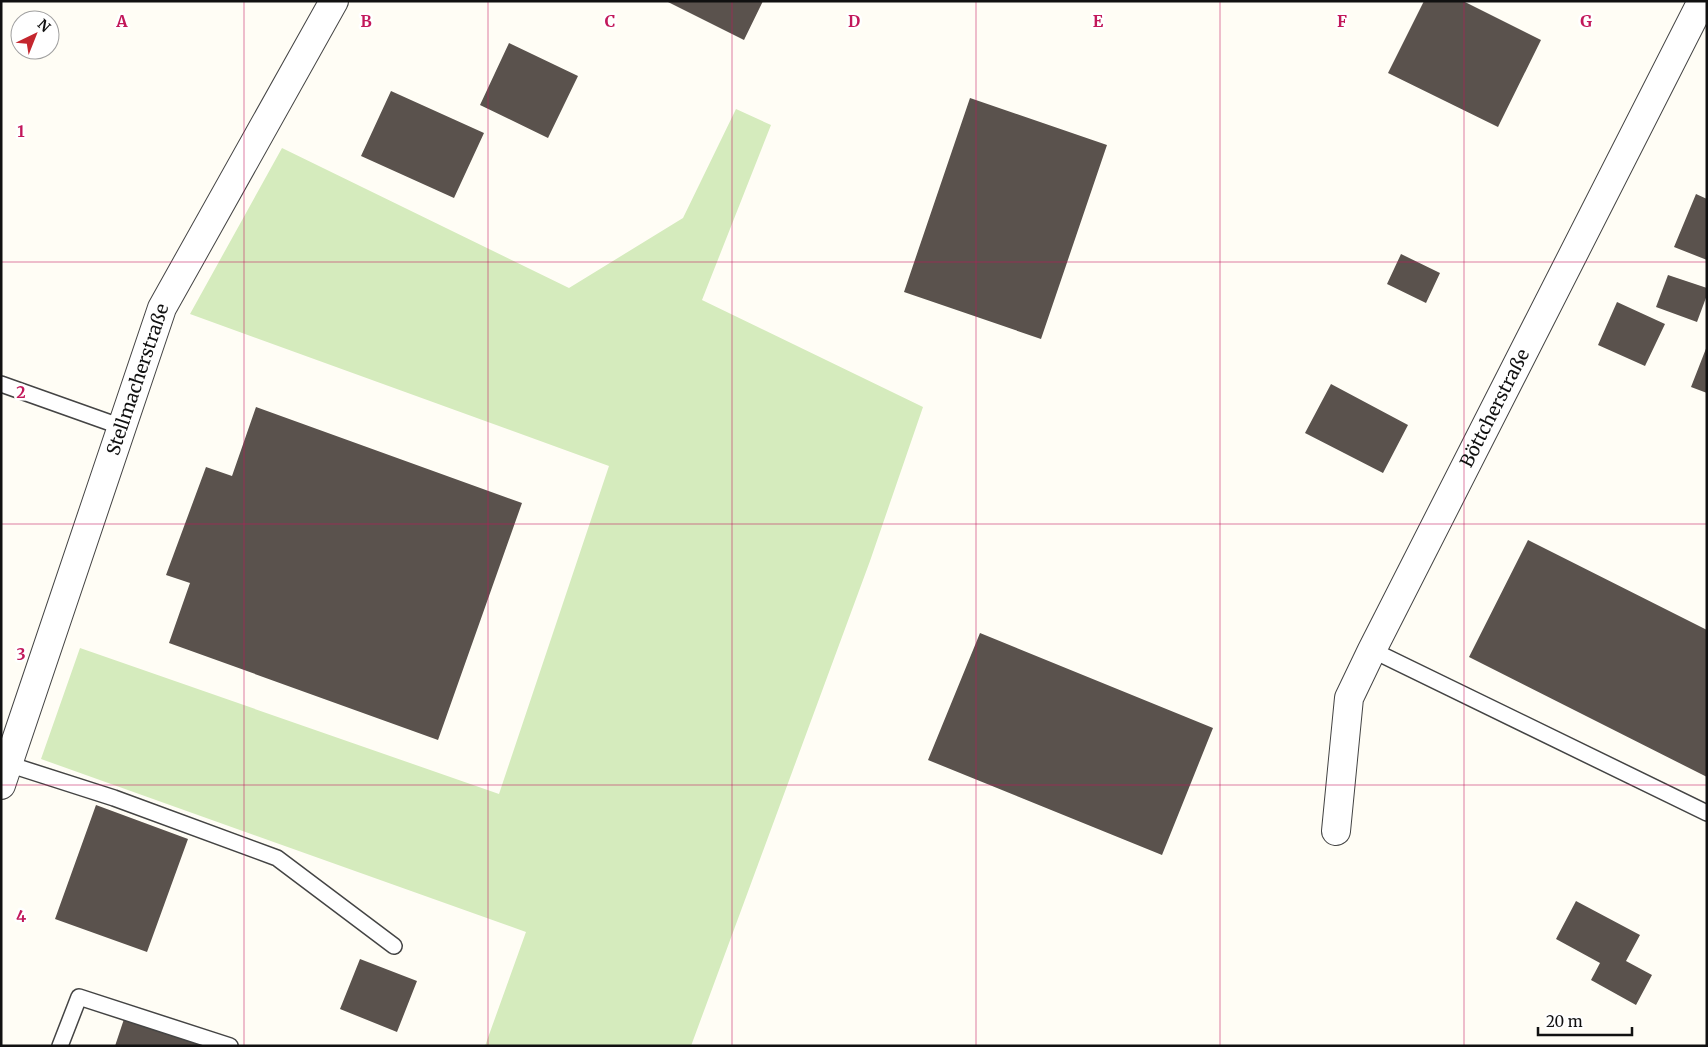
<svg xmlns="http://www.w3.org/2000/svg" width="1708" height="1047" viewBox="0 0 1708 1047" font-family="Merriweather,serif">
	<rect width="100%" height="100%" fill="#fffdf5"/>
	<!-- green -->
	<path fill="#d5ebbd" d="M736,109L771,125L702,300L923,407L870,561L691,1046H485L526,932L41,759L80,648L499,794L609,466L190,314L282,148L569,288L683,218Z"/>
	<!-- building -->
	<path fill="#5a524d" d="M666,1H763L744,40Z
		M1424,1H1463L1541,40L1498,127L1388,73Z
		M509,43L578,76L548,138L480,105Z
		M391,91L484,133L454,198L361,156Z
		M970,98L1107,145L1041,339L904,292Z
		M1696,194L1707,199V260L1674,247Z
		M1401,254L1440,273L1426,303L1387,284Z
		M1668,275L1707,288V295L1697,322L1656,307Z
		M1617,302L1665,324L1645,366L1598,345Z
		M1707,346V393L1691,387Z
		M1331,384L1408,425L1383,473L1305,433Z
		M256,407L522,503L438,740L169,643L190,583L166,575L206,467L232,476Z
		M1528,540L1707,630V777L1469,657Z
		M980,633L1213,728L1162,855L928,760Z
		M96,805L188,839L147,952L55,919Z
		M1576,901L1640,935L1626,961L1652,975L1636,1005L1591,980L1600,963L1556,939Z
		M360,959L417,981L397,1032L340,1009Z
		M124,1019L201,1045V1046H115Z"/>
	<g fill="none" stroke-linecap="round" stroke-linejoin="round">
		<defs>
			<path id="service" d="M1,384L122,427
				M1372,650L1707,813
				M8,764L114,798L277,858L394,946
				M60,1046L79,997L230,1046"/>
			<g id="minor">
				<path id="s1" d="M1,785L162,308L334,1"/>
				<path id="s2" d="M1336,831L1349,698L1372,650L1702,1"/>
			</g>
		</defs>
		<!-- service casing -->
		<use href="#service" stroke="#444" stroke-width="18"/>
		<!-- minor casing -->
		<use href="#minor" stroke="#444" stroke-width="30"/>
		<!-- service -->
		<use href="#service" stroke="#fff" stroke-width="15"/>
		<!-- minor -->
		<use href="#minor" stroke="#fff" stroke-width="28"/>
	</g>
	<!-- grid -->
	<path fill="none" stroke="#c2185b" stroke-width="1" stroke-opacity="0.55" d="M244,1V1046M488,1V1046M732,1V1046M976,1V1046M1220,1V1046M1464,1V1046M1,262H1707M1,524H1707M1,785H1707"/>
	<g text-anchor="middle" stroke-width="5" stroke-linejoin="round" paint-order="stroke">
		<!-- street labels -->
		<g font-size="18" fill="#111" stroke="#fff">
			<text dy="6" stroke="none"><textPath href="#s1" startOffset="428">Stellmacherstraße</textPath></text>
			<text dy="6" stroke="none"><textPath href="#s2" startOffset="458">Böttcherstraße</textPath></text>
		</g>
	</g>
	<g font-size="16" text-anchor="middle" font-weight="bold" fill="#c2185b" stroke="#fff" stroke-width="5" stroke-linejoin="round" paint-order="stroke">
		<text x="122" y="27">A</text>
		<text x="366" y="27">B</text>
		<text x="610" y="27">C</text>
		<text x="854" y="27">D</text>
		<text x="1098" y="27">E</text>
		<text x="1342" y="27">F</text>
		<text x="1586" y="27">G</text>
		<text x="21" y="137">1</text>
		<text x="21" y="398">2</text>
		<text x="21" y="660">3</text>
		<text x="21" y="922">4</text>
	</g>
	<!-- border -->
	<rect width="1708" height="1047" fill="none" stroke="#111111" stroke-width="5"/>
	<!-- north arrow -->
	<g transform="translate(35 35) rotate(43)"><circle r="24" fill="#ffffff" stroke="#a0a0a0"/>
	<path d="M0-4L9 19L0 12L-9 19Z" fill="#c4262e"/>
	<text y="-8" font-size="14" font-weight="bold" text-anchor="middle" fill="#111111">N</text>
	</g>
	<!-- scale -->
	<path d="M1538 1027v8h94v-8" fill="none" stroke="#111111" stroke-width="2.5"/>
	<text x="1546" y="1027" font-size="15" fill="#111111" stroke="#ffffff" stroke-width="4" paint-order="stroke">20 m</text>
</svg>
